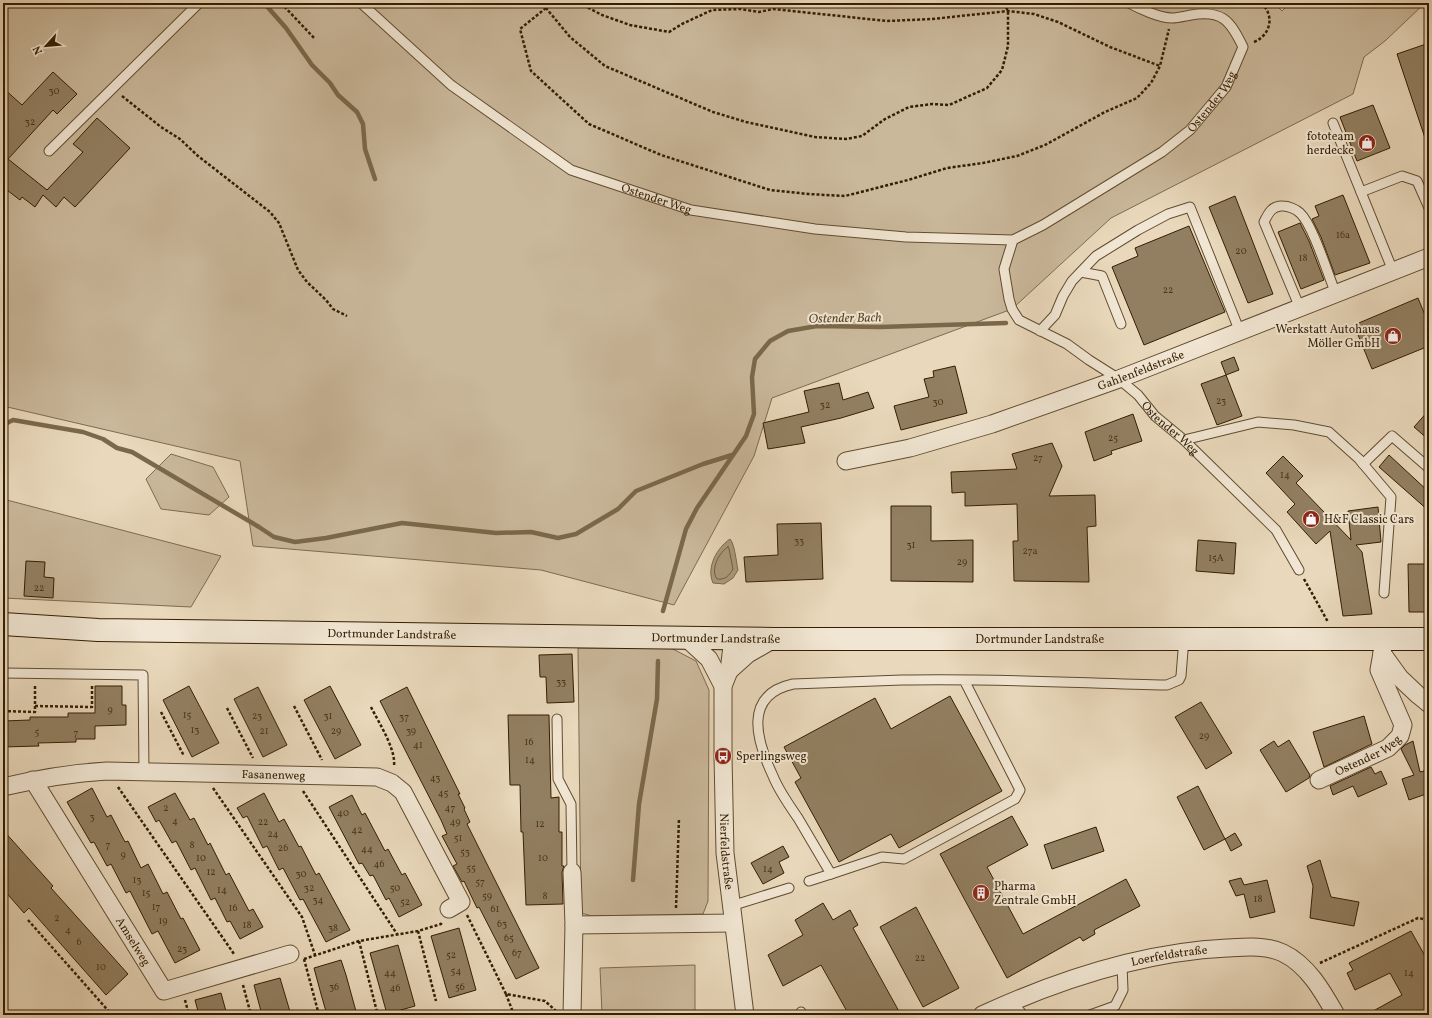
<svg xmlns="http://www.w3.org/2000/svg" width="1432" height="1018" viewBox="0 0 1432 1018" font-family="Vollkorn,serif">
	<rect width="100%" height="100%" fill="#e9d8bb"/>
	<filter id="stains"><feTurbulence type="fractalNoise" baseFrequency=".005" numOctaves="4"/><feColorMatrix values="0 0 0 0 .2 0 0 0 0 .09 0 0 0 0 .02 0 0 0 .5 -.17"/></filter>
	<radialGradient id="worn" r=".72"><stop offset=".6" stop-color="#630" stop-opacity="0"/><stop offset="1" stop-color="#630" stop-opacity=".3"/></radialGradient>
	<!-- green -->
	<path fill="#cab89b" stroke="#7f6b4e" d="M3,3H1274L1282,11L1290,3H1425L1385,41L1364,57L1353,94L1111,218L1012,309L772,398L754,456L674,605L541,570L253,546L240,461L3,406Z
		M171,454L213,467L229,497L209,515L161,509L146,479Z
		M3,499L221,556L191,607L3,598Z
		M578,648H671L696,661L709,690L708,901L703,914L592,916L581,913Z
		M695,965V1014H602L600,968Z"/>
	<!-- water -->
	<path fill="#ab997b" stroke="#7b684a" d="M730,539C735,545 736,561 738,570L733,578L724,584L713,583C706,567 717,548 730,539Z"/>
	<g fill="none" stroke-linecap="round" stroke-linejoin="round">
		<!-- shore -->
		<path stroke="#705c3e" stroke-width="1" d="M728,547L729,549L733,569C729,576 725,580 717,579C710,570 719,552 728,547Z"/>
		<!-- stream -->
		<path stroke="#7b684a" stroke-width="4.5" d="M264,3L286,28L312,65L330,83L338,95L357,112L363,124L365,149L375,179
			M3,427L7,423L13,420L83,432L103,439L117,448L132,452L259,527L274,537L295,542L326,538L402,523L496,533L531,532L558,538L576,534L618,509L636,491L703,464L732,455
			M663,611L686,529L697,508L746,436L754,414L752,377L755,359L770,341L788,331L817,326L880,327L1006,323
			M633,880L639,804L657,699L658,661"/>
	</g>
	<!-- building -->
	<path fill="#927f61" stroke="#341e00" d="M1429,43V143L1427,144L1397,54Z
		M53,72L77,94L57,114L53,110L8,159L47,190L83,152L73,144L97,118L130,148L75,207L64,197L56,207L43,195L35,207L22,197L20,200L3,187V88L22,105Z
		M1373,105L1390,148L1357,161L1340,117Z
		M1343,195L1370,263L1335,275L1321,237L1312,219L1319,216L1315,206Z
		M1235,196L1273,294L1248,303L1209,207Z
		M1300,223L1309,241L1324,280L1301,289L1278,232Z
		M1189,226L1225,312L1144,345L1112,267L1138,256L1135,248Z
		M1418,298L1429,325V346L1372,369L1354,325Z
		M1234,357L1239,370L1226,375L1221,362Z
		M955,366L967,413L901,430L894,406L929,397L924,379L934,377L933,371Z
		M1226,375L1242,416L1217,425L1201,384Z
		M839,383L843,400L868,392L874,408L841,418L801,427L805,443L768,449L763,423L809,412L804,391Z
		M1429,410V440L1414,427Z
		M1133,414L1142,441L1111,451L1112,454L1094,461L1085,432Z
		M1052,443L1062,466L1049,496L1095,495L1096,526L1087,527L1089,582L1014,581L1013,541H1018L1017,504L965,506V492L952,493L951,472L1017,469L1012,454Z
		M1389,455L1429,492V511L1379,467Z
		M1283,456L1303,476L1296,483L1351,540L1348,511L1378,507L1381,542L1356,545L1362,552L1372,614L1343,616L1330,531L1316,544L1287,512L1295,504L1266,473Z
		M891,506H931V541L973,540V582L891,581Z
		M821,523L823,579L746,582L744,557L778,555L777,524Z
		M1198,540L1236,543L1234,574L1196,571Z
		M26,561L45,562L44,577L54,578L53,598L24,596Z
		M1408,564H1429V612H1409Z
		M572,654L574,702L547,703L546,677H540L539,655Z
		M95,686H122V705H126V725L95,726V739H76V742L38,743L39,746L3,747V721L30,720V717H68V713H95Z
		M189,686L219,743L192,757L163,700Z
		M330,686L361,745L335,759L304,700Z
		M258,687L287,745L263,757L234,699Z
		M407,687L460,794H458L465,808L464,809L470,822L467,824L539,968L516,979L479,907L477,908L464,881L462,882L453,866L457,864L442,836L447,834L441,820L380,701Z
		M950,696L1002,791L899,848L891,834L839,862L795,782L801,778L784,747L875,698L891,729Z
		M1201,702L1232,753L1206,769L1175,717Z
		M508,715H549L551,798L559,797V832H562V866H564L562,872L563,904L526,905L523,832H521L520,785H510Z
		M1364,716L1372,744L1324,767L1313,732Z
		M1289,740L1310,775L1309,778L1286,792L1260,750L1274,741L1278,747Z
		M1413,741L1420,772L1424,771L1429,787V793L1409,800L1402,779L1414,775L1401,749L1405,745Z
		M1371,767L1375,774L1381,771L1387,784L1358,797L1353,786L1333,795L1330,786Z
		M1198,786L1225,839L1204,850L1177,797Z
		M92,788L107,817L111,815L125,842L128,841L141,868L148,864L163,894L167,892L181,919L183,918L200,950L175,963L158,931L152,934L130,891L126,893L111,864L107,866L94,842L91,843L67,802Z
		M175,793L190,820L194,818L208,845L210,843L226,875L229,873L249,911L253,909L263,927L240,939L230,921L227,922L215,898L211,900L195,868L191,870L176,841L172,843L159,820L156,822L148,807Z
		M264,793L279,822L284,819L299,847L301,846L316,875L319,873L350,930L326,942L303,899L300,900L283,868L279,870L267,846L263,848L247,816L243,818L237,808Z
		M352,795L362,815L365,813L385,851L388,849L402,875L405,873L422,905L399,917L389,898L386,900L373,875L370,876L362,863L359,864L329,807Z
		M1012,816L1028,845L987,867L1023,934L1126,879L1140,906L1094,930L1095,934L1083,941L1080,937L1007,978L940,854Z
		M1096,827L1104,851L1052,869L1044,845Z
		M3,830L53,886L51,888L128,974L106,995L29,908L24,913L3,889Z
		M1235,833L1242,845L1231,851L1225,839Z
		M783,846L789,857L779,862L784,873L763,884L751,863Z
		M1320,860L1331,897L1359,902L1354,926L1310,918L1313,886L1307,866Z
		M1241,878L1244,885L1267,880L1275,912L1250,918L1244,894L1236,896L1229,881Z
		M823,903L833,920L850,910L858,925L853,928L901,1015H849L821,965L783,986L768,955L803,935L795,920Z
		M916,907L959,988L923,1007L880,927Z
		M459,928L476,990L449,998L431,936Z
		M1411,931L1429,963V1015H1366L1402,995L1390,973L1355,990L1347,973L1353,970L1349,963Z
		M398,945L415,1006L387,1014L370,953Z
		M341,960L346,975L357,1015H327L321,994L314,968Z
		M280,978L291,1015H262L254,985Z
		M221,993L227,1015H199L195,1000Z"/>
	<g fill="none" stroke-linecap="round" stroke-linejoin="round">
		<defs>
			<g id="service">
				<path id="s1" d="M361,3L451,85L571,170L691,210L815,229L906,237L1013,240L1043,225L1162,152L1190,130L1226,87L1243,47C1230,20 1222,10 1191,15C1185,16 1178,18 1172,18C1160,18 1140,9 1129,3"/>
				<path d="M1333,123L1393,271"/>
				<path d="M49,151L199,3"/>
				<path d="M1361,192L1402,176L1417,181L1429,208"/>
				<path id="s2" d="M1013,240L1004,269L1009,299L1012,309L1019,320L1067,344L1089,360L1119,379L1138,395L1155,416L1184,440L1276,530L1299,570"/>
				<path d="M1081,272L1102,276L1121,324"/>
				<path d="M1300,308L1264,222C1268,214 1272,205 1283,206C1288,206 1296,209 1300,213C1313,225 1328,275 1336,294"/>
				<path d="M1040,331L1055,315L1063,296L1072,281L1096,256L1138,230L1168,214L1190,207L1240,332"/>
				<path d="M1184,440L1258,422L1294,425L1329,432L1359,459L1391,497L1384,593"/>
				<path d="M1363,464L1392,436L1429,468"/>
				<path d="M3,673L143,675L144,772"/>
				<path d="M964,680L1020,790L1015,799L904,859L882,857L831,874C820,855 809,837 798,818C789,805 779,791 773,776C757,742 742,695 793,684C829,683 866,681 902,680C991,678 1079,683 1167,685L1179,680L1181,676L1184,638"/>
				<path d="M557,719L558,779L571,804L572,872"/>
				<path d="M809,881L831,874"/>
				<path d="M731,906L789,888"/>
				<path d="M1012,1002L1023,1015"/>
				<path d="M1007,1004L1013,1015"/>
				<path d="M801,1012L803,1015"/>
				<path d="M1090,1015L1115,1006L1123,990L1122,965"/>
			</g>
			<g id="minor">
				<path id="s3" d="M846,461L910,448L992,424L1119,379L1429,257"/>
				<path d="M685,637L709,659L723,686"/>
				<path id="s4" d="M733,638L729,671L723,686V756L725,853L745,1015"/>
				<path d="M1383,646L1382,653L1400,678L1418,695L1429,704"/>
				<path d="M729,671L748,654L774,639"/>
				<path id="s5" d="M33,780L164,991L290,954"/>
				<path id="s6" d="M1319,780L1388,748L1400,736L1403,725L1379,670L1382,653"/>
				<path id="s7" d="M3,787C37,779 72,773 107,771L377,777L392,783L403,792L461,902L449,909"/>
				<path d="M572,872L574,925L733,923"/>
				<path d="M572,1015L574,925"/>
				<path id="s8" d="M982,1015C1058,980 1143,952 1227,948C1246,947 1266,945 1283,953C1308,965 1323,992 1336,1015"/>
			</g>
			<g id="secondary">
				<path id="s9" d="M3,624L98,630L774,639H1429"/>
			</g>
		</defs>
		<!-- service casing -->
		<use href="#service" stroke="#614c2f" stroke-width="11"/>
		<!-- minor casing -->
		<use href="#minor" stroke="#614c2f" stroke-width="19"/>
		<!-- secondary casing -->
		<use href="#secondary" stroke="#341e00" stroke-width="24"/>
		<!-- path -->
		<path stroke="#341e00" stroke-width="2.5" stroke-dasharray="3 2" stroke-linecap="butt" d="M281,3L315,39
			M544,3L546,8L570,37L605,66L713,112L746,122L815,137L846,139L862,136L885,119L909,107L932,104L949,105L987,88L1002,70L1008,46V11L1004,3
			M579,3L602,15L630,25L669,32L682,24L712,10L740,9L759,12L773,9L887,21L932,19L1008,11L1034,14L1058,22L1110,47L1160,66
			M546,8L520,29L531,71L589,124L661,155L770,190L808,194L845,196L908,180L947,168L983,163L1017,156L1045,145L1105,112L1137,98L1151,83L1160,66L1169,29
			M1254,42C1271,35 1275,15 1261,3
			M122,96L161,127L180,139L198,156L270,212L279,223L298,270L307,282L326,300L333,309L347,316
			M1304,579L1328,622
			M35,706L92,707V685
			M294,706L322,760
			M371,707C379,723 396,749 394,766
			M227,708L253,758
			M3,711L35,712V684
			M161,712L184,756
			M118,787L234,954
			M213,788L302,917L315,955
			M303,791L397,934
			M676,908L679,818
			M467,915L506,994L545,1001L557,1012
			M28,920L112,1015
			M418,931L436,1001
			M359,941L377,1012
			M304,959L359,941L418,931L441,924L442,922
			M304,959L319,1015
			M1320,963L1418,918L1429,920
			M243,985L251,1015
			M506,994L514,1015
			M185,1000L189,1015
			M686,1014V1015"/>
		<!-- service -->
		<use href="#service" stroke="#f1e6d3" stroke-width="9"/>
		<!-- minor -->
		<use href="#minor" stroke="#f1e6d3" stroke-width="17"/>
		<!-- secondary -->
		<use href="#secondary" stroke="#f1e6d3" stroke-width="22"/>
	</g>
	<!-- icons -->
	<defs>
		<symbol id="shop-disc" viewBox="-11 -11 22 22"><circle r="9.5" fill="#8f2418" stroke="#f1e6d3"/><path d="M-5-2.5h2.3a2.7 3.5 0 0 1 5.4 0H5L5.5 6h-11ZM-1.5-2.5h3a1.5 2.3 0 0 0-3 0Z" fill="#fff"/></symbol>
		<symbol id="bus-disc" viewBox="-11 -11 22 22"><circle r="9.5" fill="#8f2418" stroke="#f1e6d3"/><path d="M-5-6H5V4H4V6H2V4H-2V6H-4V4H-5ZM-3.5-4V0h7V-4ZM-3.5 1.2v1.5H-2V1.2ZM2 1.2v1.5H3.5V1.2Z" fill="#fff"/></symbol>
		<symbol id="building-disc" viewBox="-11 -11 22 22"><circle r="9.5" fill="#8f2418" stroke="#f1e6d3"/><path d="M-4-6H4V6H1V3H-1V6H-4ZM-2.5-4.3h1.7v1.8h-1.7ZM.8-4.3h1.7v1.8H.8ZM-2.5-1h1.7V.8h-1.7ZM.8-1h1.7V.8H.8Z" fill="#fff"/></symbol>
	</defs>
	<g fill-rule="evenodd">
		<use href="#shop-disc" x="1357" y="133" width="20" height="20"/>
		<use href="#shop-disc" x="1383" y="326" width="20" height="20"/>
		<use href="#shop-disc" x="1301" y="509" width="20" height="20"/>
		<use href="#bus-disc" x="713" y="746" width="20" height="20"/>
		<use href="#building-disc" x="971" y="883" width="20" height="20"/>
	</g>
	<g text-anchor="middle" stroke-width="4" stroke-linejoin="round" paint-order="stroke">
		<!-- number labels -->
		<g font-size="10" fill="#4c3618">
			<text x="54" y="94">30</text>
			<text x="30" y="125">32</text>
			<text x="1343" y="238">16a</text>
			<text x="1241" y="254">20</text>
			<text x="1303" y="261">18</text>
			<text x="1168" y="293">22</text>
			<text x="1221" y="404">23</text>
			<text x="938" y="405">30</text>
			<text x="825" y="408">32</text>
			<text x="1113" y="441">25</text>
			<text x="1038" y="461">27</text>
			<text x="1285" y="478">14</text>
			<text x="799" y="544">33</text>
			<text x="911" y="548">31</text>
			<text x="1030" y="554">27a</text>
			<text x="1216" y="561">15A</text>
			<text x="962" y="565">29</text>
			<text x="39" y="591">22</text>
			<text x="561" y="685">33</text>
			<text x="110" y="713">9</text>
			<text x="187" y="718">15</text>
			<text x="257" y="719">23</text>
			<text x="328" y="719">31</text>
			<text x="404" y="720">37</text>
			<text x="195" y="733">13</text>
			<text x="264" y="734">21</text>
			<text x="336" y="734">29</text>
			<text x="411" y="734">39</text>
			<text x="37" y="735">5</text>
			<text x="76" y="736">7</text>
			<text x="1204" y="739">29</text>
			<text x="529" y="745">16</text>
			<text x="418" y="748">41</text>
			<text x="530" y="763">14</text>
			<text x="435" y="781">43</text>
			<text x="443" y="796">45</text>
			<text x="166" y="811">2</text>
			<text x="450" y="811">47</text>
			<text x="343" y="816">40</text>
			<text x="92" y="820">3</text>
			<text x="175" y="824">4</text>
			<text x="263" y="825">22</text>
			<text x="455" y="825">49</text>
			<text x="540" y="827">12</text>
			<text x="357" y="833">42</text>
			<text x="273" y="837">24</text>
			<text x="458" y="841">51</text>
			<text x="108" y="848">7</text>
			<text x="192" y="848">8</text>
			<text x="283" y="851">26</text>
			<text x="367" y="852">44</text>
			<text x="465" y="855">53</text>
			<text x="123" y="858">9</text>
			<text x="201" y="861">10</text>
			<text x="543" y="861">10</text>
			<text x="379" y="867">46</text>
			<text x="471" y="871">55</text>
			<text x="768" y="872">14</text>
			<text x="211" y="875">12</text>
			<text x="301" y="877">30</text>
			<text x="137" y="883">13</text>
			<text x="480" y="885">57</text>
			<text x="309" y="891">32</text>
			<text x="395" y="891">50</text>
			<text x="222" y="893">14</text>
			<text x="146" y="896">15</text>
			<text x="487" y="899">59</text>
			<text x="545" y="899">8</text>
			<text x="1258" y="902">18</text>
			<text x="318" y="903">34</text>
			<text x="405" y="905">52</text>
			<text x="156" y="910">17</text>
			<text x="233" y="911">16</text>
			<text x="495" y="912">61</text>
			<text x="57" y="921">2</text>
			<text x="163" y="924">19</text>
			<text x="502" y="927">63</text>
			<text x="247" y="928">18</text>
			<text x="333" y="931">38</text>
			<text x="68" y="933">4</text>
			<text x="509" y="941">65</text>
			<text x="79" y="945">6</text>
			<text x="182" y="952">23</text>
			<text x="517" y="956">67</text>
			<text x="451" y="958">52</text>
			<text x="920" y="961">22</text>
			<text x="101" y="970">10</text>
			<text x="456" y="974">54</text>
			<text x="390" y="976">44</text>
			<text x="1409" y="976">14</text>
			<text x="334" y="990">36</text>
			<text x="460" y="990">56</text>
			<text x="395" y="991">46</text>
		</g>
		<!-- street labels -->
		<g font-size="12" fill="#341e00" stroke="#f1e6d3">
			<text dy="4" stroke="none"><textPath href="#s1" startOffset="964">Ostender Weg</textPath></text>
			<text dy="4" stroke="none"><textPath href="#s1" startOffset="359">Ostender Weg</textPath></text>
			<text dy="4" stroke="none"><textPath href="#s3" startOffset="309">Gahlenfeldstraße</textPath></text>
			<text dy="4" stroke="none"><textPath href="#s2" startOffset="272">Ostender Weg</textPath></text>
			<text dy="4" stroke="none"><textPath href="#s9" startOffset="389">Dortmunder Landstraße</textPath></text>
			<text dy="4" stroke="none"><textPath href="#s9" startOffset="713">Dortmunder Landstraße</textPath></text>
			<text dy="4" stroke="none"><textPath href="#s9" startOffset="1037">Dortmunder Landstraße</textPath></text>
			<text dy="4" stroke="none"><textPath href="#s6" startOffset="55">Ostender Weg</textPath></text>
			<text dy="4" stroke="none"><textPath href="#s7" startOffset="272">Fasanenweg</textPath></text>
			<text dy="4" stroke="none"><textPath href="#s4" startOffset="215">Nierfeldstraße</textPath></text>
			<text dy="4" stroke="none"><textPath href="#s5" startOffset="190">Amselweg</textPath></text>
			<text dy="4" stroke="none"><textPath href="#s8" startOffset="197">Loerfeldstraße</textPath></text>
		</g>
		<!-- poi labels -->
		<g font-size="12" fill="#341e00" stroke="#f1e6d3" text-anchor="start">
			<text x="1354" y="140" text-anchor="end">fototeam<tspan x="1354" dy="14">herdecke</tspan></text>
			<text x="1380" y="333" text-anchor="end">Werkstatt Autohaus<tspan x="1380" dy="14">Möller GmbH</tspan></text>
			<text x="1324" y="523">H&amp;F Classic Cars</text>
			<text x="736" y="760">Sperlingsweg</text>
			<text x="994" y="890">Pharma<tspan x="994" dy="14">Zentrale GmbH</tspan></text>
		</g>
		<!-- water labels -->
		<g font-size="13" font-style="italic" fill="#5e492b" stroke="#f1e6d3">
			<text transform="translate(845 317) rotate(-1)" y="5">Ostender Bach</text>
		</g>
	</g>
	<!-- margin -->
	<rect width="1432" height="1018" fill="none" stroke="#e9d8bb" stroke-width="16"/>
	<rect x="4" y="4" width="1424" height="1010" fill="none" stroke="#341e00" stroke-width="2"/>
	<rect x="8" y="8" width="1416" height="1002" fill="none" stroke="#341e00"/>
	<!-- north arrow -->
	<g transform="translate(46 46) rotate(243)" stroke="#f1e6d3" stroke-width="3" paint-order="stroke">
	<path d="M0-3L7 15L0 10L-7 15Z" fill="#341e00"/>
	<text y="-6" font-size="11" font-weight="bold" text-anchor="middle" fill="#341e00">N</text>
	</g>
	<rect width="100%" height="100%" filter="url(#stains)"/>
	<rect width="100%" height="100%" fill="url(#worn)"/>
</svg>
